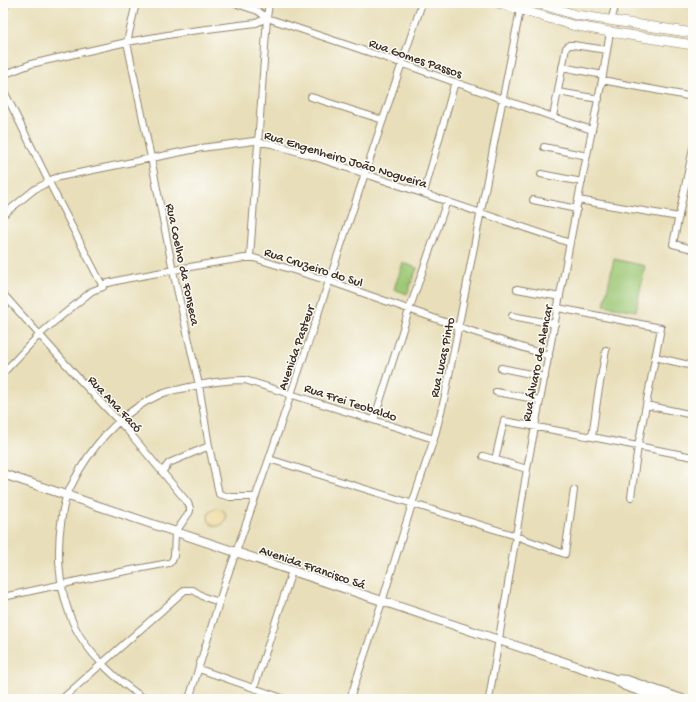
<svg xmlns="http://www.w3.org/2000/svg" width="696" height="702" viewBox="0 0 696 702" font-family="'Gochi Hand',sans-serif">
	<rect width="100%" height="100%" fill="#fdfcf7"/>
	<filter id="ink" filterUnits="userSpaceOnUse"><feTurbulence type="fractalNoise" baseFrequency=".025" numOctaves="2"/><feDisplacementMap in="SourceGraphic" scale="8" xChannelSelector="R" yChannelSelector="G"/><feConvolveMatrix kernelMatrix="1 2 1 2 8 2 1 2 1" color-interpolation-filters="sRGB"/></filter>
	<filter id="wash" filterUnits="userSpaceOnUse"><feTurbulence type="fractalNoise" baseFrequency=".012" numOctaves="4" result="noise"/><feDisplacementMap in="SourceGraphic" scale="16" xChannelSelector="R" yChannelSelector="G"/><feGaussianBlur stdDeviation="0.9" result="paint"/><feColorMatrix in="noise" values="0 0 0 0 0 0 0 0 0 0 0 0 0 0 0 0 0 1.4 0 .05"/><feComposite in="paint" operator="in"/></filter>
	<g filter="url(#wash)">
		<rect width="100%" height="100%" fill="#e8dfba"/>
		<!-- green -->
		<path fill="#9cc875" stroke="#6c794a" d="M614,259L645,266L636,311L604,305Z
			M403,263L417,268L407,294L394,289Z"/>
		<!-- sand -->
		<path fill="#eeda9e" stroke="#94825e" d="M208 517a9 9 0 1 1 18 0a9 9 0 1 1-18 0Z"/>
	</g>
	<g filter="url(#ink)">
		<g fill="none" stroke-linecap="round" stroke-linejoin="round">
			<defs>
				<path id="minor" d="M136,3L127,42L151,158L173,271L199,385L209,446L219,494L230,497H255
					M234,3L258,11L267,18L279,22L395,61L553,117L592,130
					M3,12L6,3
					M611,21L616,3
					M562,67L603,75
					M3,75L31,64L127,42L191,31L256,23L267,18
					M602,80L693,97
					M3,89L49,182L103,287
					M558,92L599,99
					M311,97L383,120
					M553,117L566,48L569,45H573L607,50
					M544,147L587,156
					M693,148L673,244L693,249
					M541,174L582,182
					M424,193L455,82
					M533,200L577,209
					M578,200L679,217
					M3,215L35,189L49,182L53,179L59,177L201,148L254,141L272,144L309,155L570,243
					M250,257L267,18L269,3
					M517,289L560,297
					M3,294L80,380L128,431L188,503L190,508V511L189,513L175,533L174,556L172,561L169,563L105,575L3,597
					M558,308L661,328L638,446L631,497
					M512,316L555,324
					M655,357L693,366
					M501,368L545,377
					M3,373L39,335L54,322L92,291L103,287L104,284L125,279L212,263L245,258H254L329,281L459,327L549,356
					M496,392L540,400
					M646,405L693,415
					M374,420L409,310L447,201
					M592,437L598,394L606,350
					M483,456L527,469
					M269,459L516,536L565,554L574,490
					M495,460L504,421L592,437L693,457
					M162,472L169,463L209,446
					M199,669L285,699
					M254,688L292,571
					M62,699L185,590H193L204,597L219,602
					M145,699C119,682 86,653 73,623C59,590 56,552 62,516C63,509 64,502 67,495C70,487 75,479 79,471C98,439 124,411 159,395C167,391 177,390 185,388C205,383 225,380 245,380L434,439
					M189,699L225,583L269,459L310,338L422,3
					M350,699L382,602L412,504L434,439L445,396L520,10
					M489,699L527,469L578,200L603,75L610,32"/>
				<path id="secondary" d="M3,474C207,543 411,611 615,679L627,680L682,699
					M616,680L625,686L663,699"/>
				<path id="primary" d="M498,3L572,25L610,32L693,45
					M537,3L576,15L693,33"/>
			</defs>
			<!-- minor casing -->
			<use href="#minor" stroke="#92846c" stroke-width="8"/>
			<!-- secondary casing -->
			<use href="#secondary" stroke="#92846c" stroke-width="10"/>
			<!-- primary casing -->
			<use href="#primary" stroke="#92846c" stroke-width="10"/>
			<!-- minor -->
			<use href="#minor" stroke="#fff" stroke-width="6"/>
			<!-- secondary -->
			<use href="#secondary" stroke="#fff" stroke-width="8"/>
			<!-- primary -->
			<use href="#primary" stroke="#fff" stroke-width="9"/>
		</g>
	</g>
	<g text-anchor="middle" stroke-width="3" stroke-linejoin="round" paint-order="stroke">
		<!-- street labels -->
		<g font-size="13" fill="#3b2a1e" stroke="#fdfcf7">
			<text transform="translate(416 57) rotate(19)" y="5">Rua Gomes Passos</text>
			<text transform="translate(346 158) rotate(17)" y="5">Rua Engenheiro João Nogueira</text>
			<text transform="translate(184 264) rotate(78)" y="5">Rua Coelho da Fonseca</text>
			<text transform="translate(314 266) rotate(18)" y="5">Rua Cruzeiro do Sul</text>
			<text transform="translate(295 347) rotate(-71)" y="5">Avenida Pasteur</text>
			<text transform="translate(441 357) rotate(-78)" y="5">Rua Lucas Pinto</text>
			<text transform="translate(536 363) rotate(-79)" y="5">Rua Álvaro de Alencar</text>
			<text transform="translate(351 401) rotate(18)" y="5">Rua Frei Teobaldo</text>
			<text transform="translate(116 403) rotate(47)" y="5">Rua Ana Facó</text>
			<text transform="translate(313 566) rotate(19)" y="5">Avenida Francisco Sá</text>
		</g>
	</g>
	<!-- margin -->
	<rect width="696" height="702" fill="none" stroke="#fdfcf7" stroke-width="16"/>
</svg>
